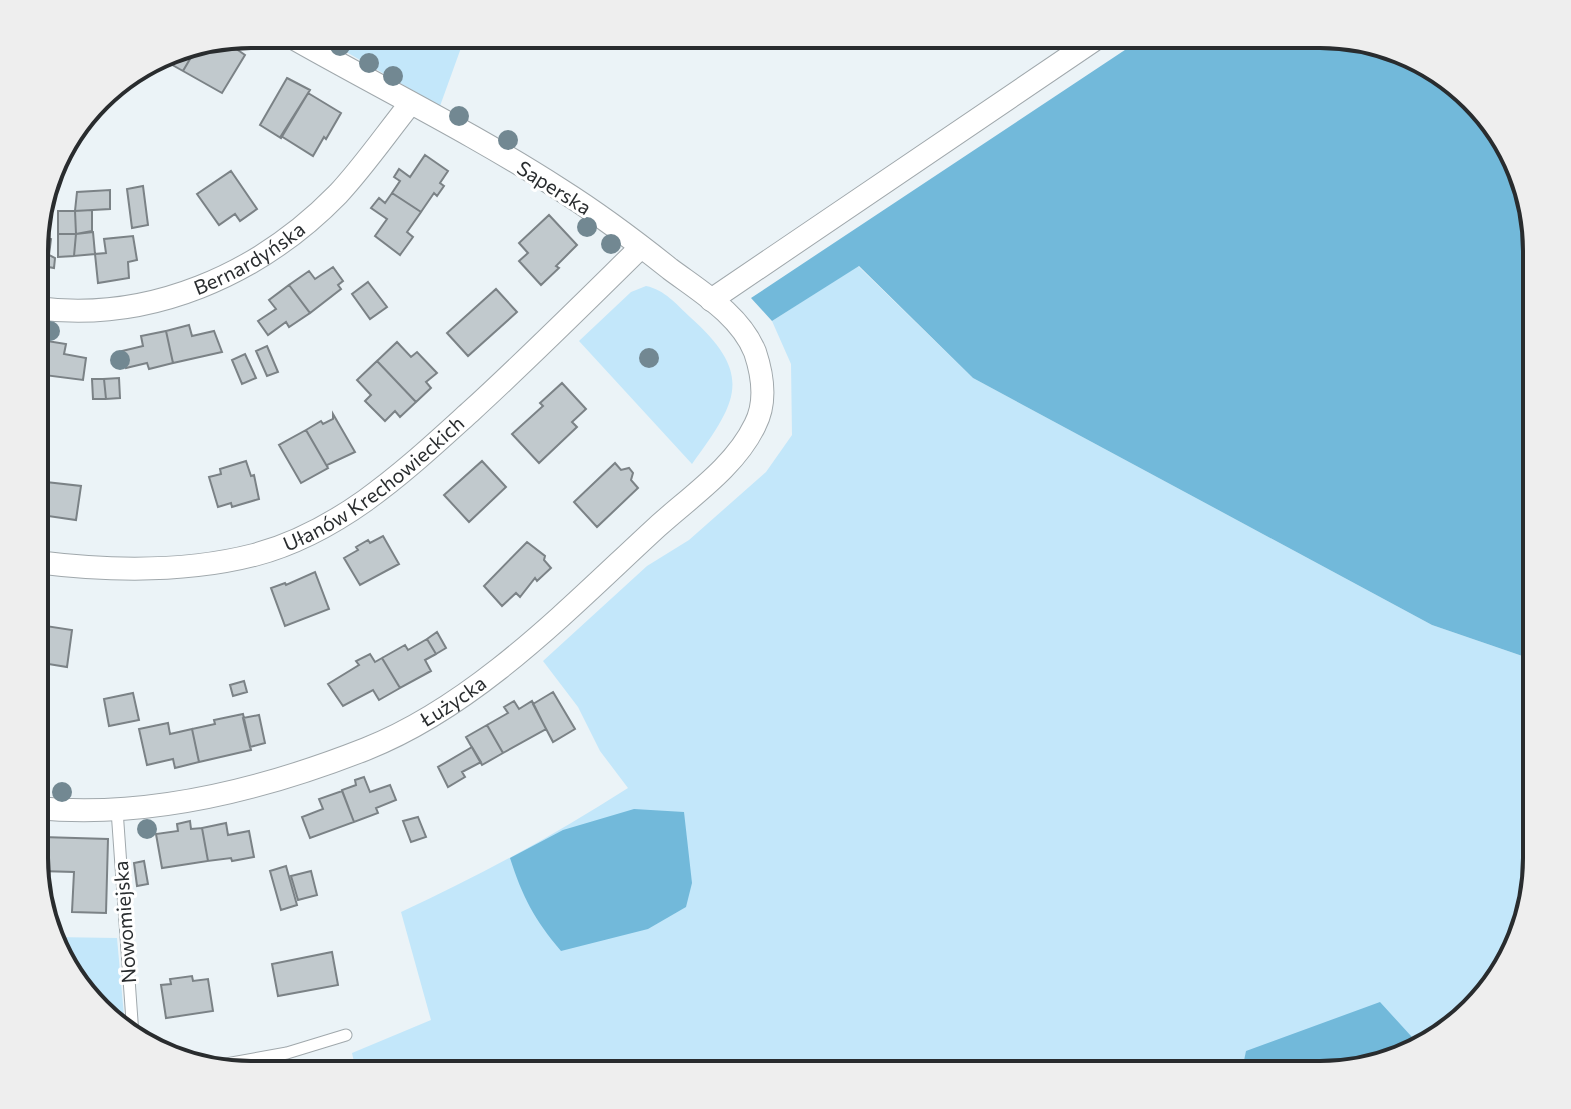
<svg xmlns="http://www.w3.org/2000/svg" width="1571" height="1109" viewBox="0 0 1571 1109" font-family="Commissioner,sans-serif">
	<rect width="100%" height="100%" fill="#ebf3f7"/>
	<!-- green -->
	<path fill="#c3e7fa" d="M315,34H466L440,106Z
		M858,266L973,378L1432,625L1537,661V872L1492,991L1416,1053L1321,1075H357L352,1053L431,1020L401,912C479,876 555,835 628,788L600,751L578,707L543,661L647,566L689,540L766,472L792,435L791,364L772,321Z
		M646,286C665,290 676,304 690,317C755,375 737,402 692,464L579,341L631,292Z
		M53,937L117,938L125,1027L121,1031L63,966Z"/>
	<!-- forest -->
	<path fill="#72b9da" d="M1149,34H1334L1453,79L1514,154L1537,237V661L1432,625L973,378L859,266L772,321L751,298Z
		M634,809L684,812L692,883L686,907L648,929L561,951C534,919 523,898 510,858L563,830Z
		M1380,1002L1422,1048L1416,1053L1321,1075H1241L1246,1051Z"/>
	<!-- building -->
	<path fill="#c1c9cd" stroke="#7b8286" stroke-width="2" d="M222,39L245,55L222,93L183,71L200,42Z
		M200,42L183,71L160,58L181,46Z
		M287,78L310,90L281,138L260,125Z
		M308,93L341,113L326,139L324,137L313,156L281,136Z
		M425,155L448,171L440,183L444,186L437,196L434,193L421,212L392,193L400,181L394,177L399,169L410,177Z
		M231,171L257,209L240,221L235,214L219,225L197,194Z
		M143,186L148,225L132,228L127,189Z
		M110,190V209L75,211L77,192Z
		M392,193L421,212L407,232L413,237L400,255L375,236L387,219L371,208L379,198L385,203Z
		M92,210V231L76,234L75,211Z
		M58,211H75L76,234H58Z
		M549,215L577,245L556,266L559,268L541,285L519,261L528,253L519,243Z
		M93,232L95,254L74,256L76,234Z
		M58,234H76L74,256L58,257Z
		M133,236L137,260L128,262L129,278L98,283L95,254L106,253L104,239Z
		M36,237L51,239L49,255L55,258L54,268L48,267L46,283L36,282Z
		M333,267L343,281L338,285L341,289L310,313L289,285L309,271L315,279Z
		M368,282L387,307L370,319L352,294Z
		M289,285L310,313L289,327L286,322L268,335L258,321L276,309L269,300Z
		M496,289L517,312L468,356L447,333Z
		M189,325L192,336L214,331L222,352L173,363L166,331Z
		M166,331L173,363L149,369L147,363L126,368L122,351L143,346L141,336Z
		M41,340L66,344L64,354L86,358L83,380L36,374Z
		M397,342L411,357L417,352L437,373L426,382L431,388L416,402L377,361Z
		M267,346L278,372L267,376L256,351Z
		M245,354L256,378L242,384L232,360Z
		M377,361L416,402L400,417L395,411L385,421L365,401L371,395L357,380Z
		M119,378L120,398L106,399L104,379Z
		M92,379H104L106,399H93Z
		M562,383L586,409L572,422L577,427L539,463L512,434L543,406L540,403Z
		M333,414L355,452L327,465L328,468L306,430L321,421L323,424L333,419Z
		M306,430L328,468L301,483L279,445Z
		M246,461L251,476L254,475L259,499L232,507L231,503L218,507L209,477L221,474L220,469Z
		M482,461L506,487L469,522L444,495Z
		M615,463L621,470L629,468L633,473L631,480L638,488L597,527L574,502Z
		M46,482L81,486L76,520L41,515Z
		M383,536L399,564L360,585L344,558L358,550L356,547L368,540L370,543Z
		M527,542L545,556L544,560L551,568L537,581L535,578L520,597L516,593L502,606L484,586Z
		M315,572L329,609L285,626L271,588L285,583L286,585Z
		M36,618L40,619L39,625L72,630L67,667L36,662Z
		M437,632L446,648L436,654L427,639Z
		M427,639L436,654L425,660L431,671L400,688L382,658L405,645L408,650Z
		M370,654L375,662L382,658L400,688L379,700L373,690L343,706L328,684L359,665L356,661Z
		M244,681L247,692L233,696L230,685Z
		M553,692L575,729L553,742L533,704Z
		M133,693L139,720L109,726L104,699Z
		M514,701L519,709L532,701L546,729L503,753L487,725L508,713L504,707Z
		M243,714L251,750L199,762L192,729L215,724L214,720Z
		M259,715L265,743L250,747L243,718Z
		M168,723L170,734L192,729L199,762L175,768L173,759L147,765L139,729Z
		M487,725L503,753L482,765L466,737Z
		M472,747L481,762L462,772L465,777L448,787L438,767Z
		M364,777L370,792L390,785L396,800L376,808L378,813L354,822L342,790L356,785L355,780Z
		M342,791L354,822L310,838L302,817L323,809L319,799Z
		M418,817L426,837L411,842L403,821Z
		M190,821L191,829L202,828L208,861L162,868L156,834L178,831L177,824Z
		M226,823L228,835L249,831L254,857L232,861L231,858L208,861L202,828Z
		M36,837H42L40,871H36Z
		M42,837L108,839L106,913L72,912L74,872L40,871Z
		M144,861L148,884L137,886L134,863Z
		M286,866L297,905L281,910L270,871Z
		M311,871L317,895L298,900L291,876Z
		M332,952L338,985L278,996L272,964Z
		M192,976L193,981L208,979L213,1011L166,1018L161,985L171,984L170,979Z"/>
	<g fill="none" stroke-linecap="round" stroke-linejoin="round">
		<defs>
			<path id="service" d="M117,810L133,1035
				M215,1066L287,1053L346,1035"/>
			<g id="minor">
				<path d="M711,300L1103,34"/>
				<path id="s1" d="M36,308C149,323 259,275 338,194C364,166 386,134 410,104"/>
				<path id="s2" d="M36,562C107,571 184,573 254,555C341,532 406,470 470,412C529,358 585,302 641,247"/>
				<path id="s3" d="M36,808C148,819 262,790 366,749C477,705 570,607 657,527C690,497 735,467 755,425C767,402 763,376 755,352C740,315 701,292 670,269C635,241 599,214 561,190C473,133 377,86 286,34"/>
			</g>
		</defs>
		<!-- service casing -->
		<use href="#service" stroke="#a0a8ac" stroke-width="13"/>
		<!-- minor casing -->
		<use href="#minor" stroke="#a0a8ac" stroke-width="24"/>
		<!-- service -->
		<use href="#service" stroke="#fff" stroke-width="11"/>
		<!-- minor -->
		<use href="#minor" stroke="#fff" stroke-width="22"/>
	</g>
	<!-- trees -->
	<g fill="#728892">
		<circle cx="340" cy="46" r="10"/>
		<circle cx="369" cy="63" r="10"/>
		<circle cx="393" cy="76" r="10"/>
		<circle cx="459" cy="116" r="10"/>
		<circle cx="508" cy="140" r="10"/>
		<circle cx="587" cy="227" r="10"/>
		<circle cx="611" cy="244" r="10"/>
		<circle cx="50" cy="331" r="10"/>
		<circle cx="649" cy="358" r="10"/>
		<circle cx="120" cy="360" r="10"/>
		<circle cx="62" cy="792" r="10"/>
		<circle cx="147" cy="829" r="10"/>
	</g>
	<g text-anchor="middle" stroke-width="6" stroke-linejoin="round" paint-order="stroke">
		<!-- street labels -->
		<g font-size="20" fill="#292c2e" stroke="#fff">
			<text transform="translate(554 188) rotate(32)" y="7">Saperska</text>
			<text dy="7" stroke="none"><textPath href="#s1" startOffset="224">Bernardyńska</textPath></text>
			<text dy="7" stroke="none"><textPath href="#s2" startOffset="360">Ułanów Krechowieckich</textPath></text>
			<text dy="7" stroke="none"><textPath href="#s3" startOffset="438">Łużycka</textPath></text>
			<text transform="translate(125 922) rotate(-94)" y="7">Nowomiejska</text>
		</g>
	</g>
	<!-- crop -->
	<path d="M0 0H1571V1109H0ZM251 48H1320A203 203 0 0 1 1523 251V858A203 203 0 0 1 1320 1061H251A203 203 0 0 1 48 858V251A203 203 0 0 1 251 48Z" fill="#eee" fill-rule="evenodd"/>
	<path fill="none" stroke="#292c2e" stroke-width="4" d="M251 48H1320A203 203 0 0 1 1523 251V858A203 203 0 0 1 1320 1061H251A203 203 0 0 1 48 858V251A203 203 0 0 1 251 48Z"/>
</svg>
